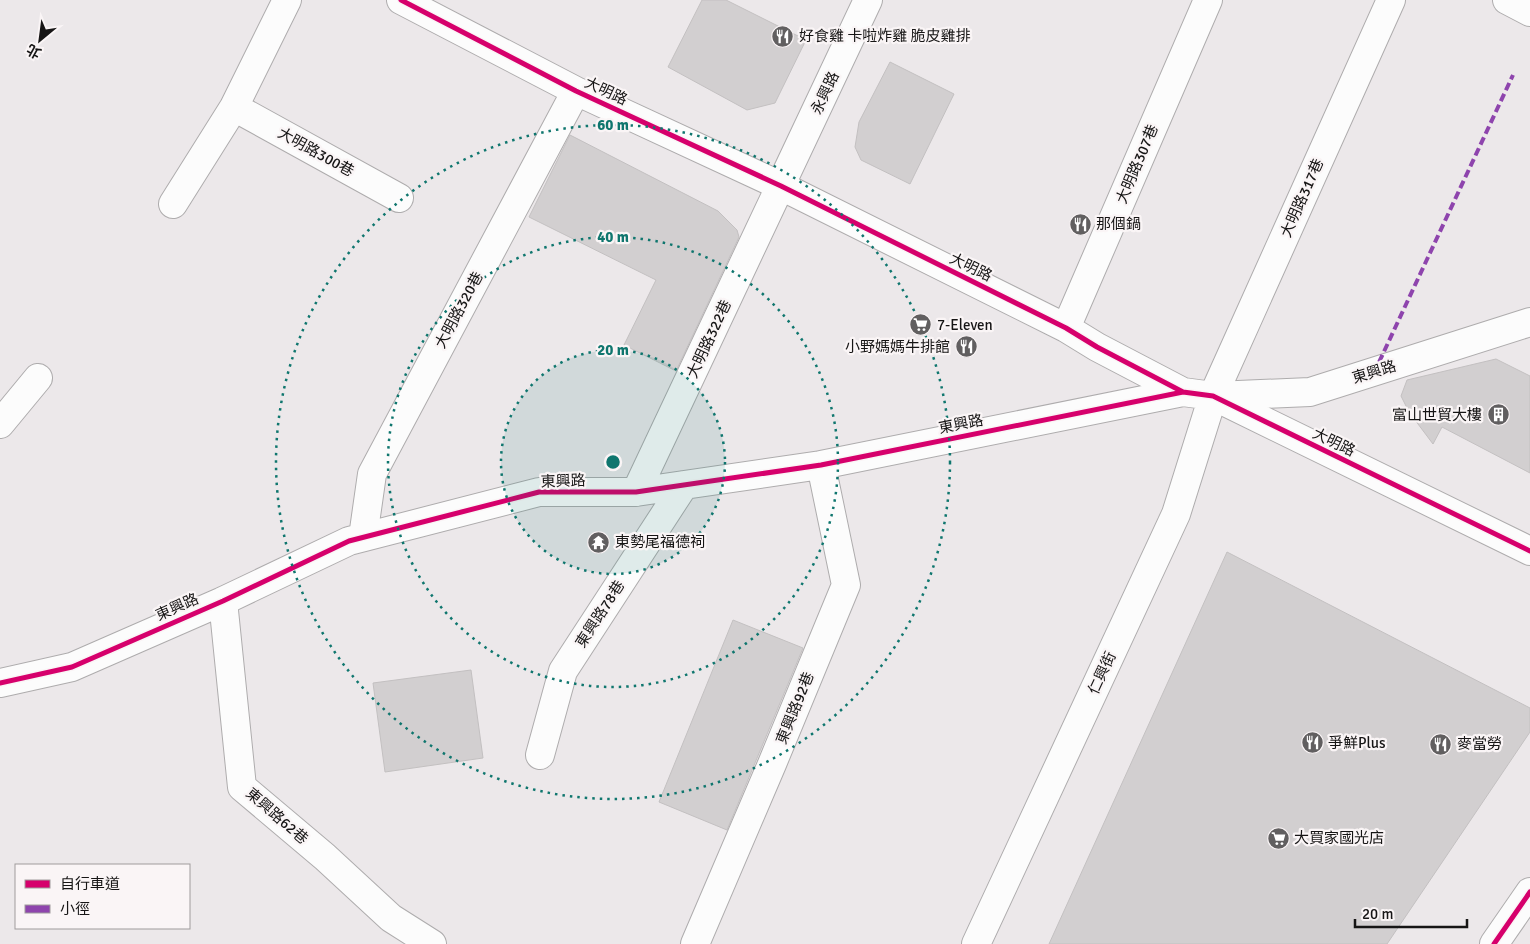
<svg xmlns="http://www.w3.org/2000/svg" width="1530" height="944" viewBox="0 0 1530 944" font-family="Signika,'Noto Sans TC',sans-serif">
	<rect width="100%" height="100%" fill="#ece8ea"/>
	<!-- building -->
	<path fill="#d2cfd0" stroke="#c3c0c1" d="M702,0H726L806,40L775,103L747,110L668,67Z
		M890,62L954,94L910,184L861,160L855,147L859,122Z
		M570,135L718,211L737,230L739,237L676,371L624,345L656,280L529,217Z
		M1496,359L1530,376V473L1442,427L1433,444L1409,412L1401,396L1407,380Z
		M1227,552L1530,708V732L1387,944H1049Z
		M733,620L803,648L727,830L659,802Z
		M471,670L483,758L385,772L373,683Z"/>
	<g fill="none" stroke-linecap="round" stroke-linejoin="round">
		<defs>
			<path id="minor" d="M401,0L576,91L781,186L1066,328L1097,347L1183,392L1213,396L1530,551
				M1507,0L1530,12
				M234,107L399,198
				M173,204L234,107L287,0
				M1066,328L1208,0
				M1215,396L1310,392L1530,322
				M0,424L38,378
				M636,492L868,0
				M363,537L372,474L576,91
				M223,601L242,787L325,857L391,918L432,944
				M0,683L72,667L223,601L349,541L539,492H636L821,465L1183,392
				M540,755L563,671L684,485
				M695,944L772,764L846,585L821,465
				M976,944L1176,514L1213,396L1391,0"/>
			<path id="major" d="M1494,944L1530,892"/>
		</defs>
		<!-- minor casing -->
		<use href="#minor" stroke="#aeacad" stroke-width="30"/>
		<!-- major casing -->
		<use href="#major" stroke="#aeacad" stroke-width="30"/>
		<!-- minor -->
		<use href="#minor" stroke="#fcfcfc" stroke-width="28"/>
		<!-- major -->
		<use href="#major" stroke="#fcfcfc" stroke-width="28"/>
		<!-- quiet -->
		<path stroke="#8e44ad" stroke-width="4" stroke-dasharray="8 4" stroke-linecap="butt" d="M1374,373L1513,75"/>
		<defs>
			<path id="cycleway" d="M401,0L576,91L781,186L1066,328L1097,347L1183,392L1213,396L1530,551
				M0,683L72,667L223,601L349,541L539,492H636L821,465L1183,392
				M1494,944L1530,892"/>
		</defs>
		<!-- cycleway casing -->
		<use href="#cycleway" stroke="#faf5f6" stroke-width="8"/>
		<!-- cycleway -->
		<use href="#cycleway" stroke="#d6006c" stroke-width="5"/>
	</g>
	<!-- distance rings -->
	<circle cx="613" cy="462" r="112" fill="#0f766e" fill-opacity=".12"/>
	<g fill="none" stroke="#0f766e" stroke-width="2.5" stroke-dasharray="2.5 5">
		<circle cx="613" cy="462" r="112"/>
		<circle cx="613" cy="462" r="225"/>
		<circle cx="613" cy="462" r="337"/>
	</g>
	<!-- icons -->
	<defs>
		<symbol id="restaurant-disc" viewBox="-11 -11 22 22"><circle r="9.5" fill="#615f60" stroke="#faf5f6"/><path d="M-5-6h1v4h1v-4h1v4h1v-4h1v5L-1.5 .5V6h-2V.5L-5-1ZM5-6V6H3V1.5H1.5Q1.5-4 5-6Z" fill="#fff"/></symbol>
		<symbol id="supermarket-disc" viewBox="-11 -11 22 22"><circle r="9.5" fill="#615f60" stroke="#faf5f6"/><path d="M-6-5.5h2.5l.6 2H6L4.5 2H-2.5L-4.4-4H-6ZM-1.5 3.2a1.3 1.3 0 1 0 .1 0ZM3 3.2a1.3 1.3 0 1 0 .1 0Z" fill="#fff"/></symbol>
		<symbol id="building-disc" viewBox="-11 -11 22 22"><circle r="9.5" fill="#615f60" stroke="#faf5f6"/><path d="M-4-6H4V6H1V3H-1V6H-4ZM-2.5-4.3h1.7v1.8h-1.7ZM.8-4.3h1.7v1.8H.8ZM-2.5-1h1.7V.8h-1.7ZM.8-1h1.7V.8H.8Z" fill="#fff"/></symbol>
		<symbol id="temple-disc" viewBox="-11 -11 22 22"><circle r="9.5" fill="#615f60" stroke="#faf5f6"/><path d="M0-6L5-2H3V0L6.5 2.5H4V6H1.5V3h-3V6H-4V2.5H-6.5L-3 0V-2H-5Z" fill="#fff"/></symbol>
	</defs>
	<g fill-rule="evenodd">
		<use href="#restaurant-disc" x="770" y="24" width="25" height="25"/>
		<use href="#restaurant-disc" x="1068" y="212" width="25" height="25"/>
		<use href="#supermarket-disc" x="908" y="312" width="25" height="25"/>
		<use href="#restaurant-disc" x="954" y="334" width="25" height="25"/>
		<use href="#building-disc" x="1486" y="402" width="25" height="25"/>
		<use href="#temple-disc" x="586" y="530" width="25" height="25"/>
		<use href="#restaurant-disc" x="1300" y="730" width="25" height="25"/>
		<use href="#restaurant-disc" x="1428" y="732" width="25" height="25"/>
		<use href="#supermarket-disc" x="1266" y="826" width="25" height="25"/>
	</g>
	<g text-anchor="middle" stroke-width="4.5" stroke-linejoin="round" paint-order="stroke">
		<!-- poi labels -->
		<g font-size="15" fill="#161515" stroke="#faf5f6" text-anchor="start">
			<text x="799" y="41">好食雞 卡啦炸雞 脆皮雞排</text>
			<text x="1096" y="229">那個鍋</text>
			<text x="937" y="330">7-Eleven</text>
			<text x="950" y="352" text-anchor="end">小野媽媽牛排館</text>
			<text x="1482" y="420" text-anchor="end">富山世貿大樓</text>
			<text x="615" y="547">東勢尾福德祠</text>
			<text x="1328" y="748">爭鮮Plus</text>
			<text x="1457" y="749">麥當勞</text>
			<text x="1294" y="843">大買家國光店</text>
		</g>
		<!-- street labels -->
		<g font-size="15" fill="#161515" stroke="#faf5f6">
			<text transform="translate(606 91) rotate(25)" y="5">大明路</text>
			<text transform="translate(825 93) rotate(-65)" y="5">永興路</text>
			<text transform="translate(316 152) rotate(29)" y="5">大明路300巷</text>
			<text transform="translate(1137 164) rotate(-67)" y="5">大明路307巷</text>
			<text transform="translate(1302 198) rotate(-66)" y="5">大明路317巷</text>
			<text transform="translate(971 267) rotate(26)" y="5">大明路</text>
			<text transform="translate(459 310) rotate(-62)" y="5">大明路320巷</text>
			<text transform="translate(709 339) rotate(-65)" y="5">大明路322巷</text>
			<text transform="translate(1374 372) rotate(-17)" y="5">東興路</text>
			<text transform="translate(961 424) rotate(-11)" y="5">東興路</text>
			<text transform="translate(1334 442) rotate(26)" y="5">大明路</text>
			<text transform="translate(563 481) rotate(-2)" y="5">東興路</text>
			<text transform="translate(177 607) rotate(-24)" y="5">東興路</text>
			<text transform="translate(600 614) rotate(-57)" y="5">東興路78巷</text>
			<text transform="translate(1102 673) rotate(-65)" y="5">仁興街</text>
			<text transform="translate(795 708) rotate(-68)" y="5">東興路92巷</text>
			<text transform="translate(277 816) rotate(41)" y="5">東興路62巷</text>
		</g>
	</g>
	<circle cx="613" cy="462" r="8" fill="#0f766e" stroke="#faf5f6" stroke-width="2.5"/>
	<g font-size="15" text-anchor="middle" font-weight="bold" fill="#0f766e" stroke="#faf5f6" stroke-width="4.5" stroke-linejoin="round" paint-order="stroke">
		<text x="613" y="130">60 m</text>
		<text x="613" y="242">40 m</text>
		<text x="613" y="355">20 m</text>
	</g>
	<!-- legend -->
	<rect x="15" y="864" width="175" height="65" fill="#faf5f6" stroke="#9f9b9c"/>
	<rect x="25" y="880" width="25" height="8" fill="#d6006c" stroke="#9f9b9c"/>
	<text x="60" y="889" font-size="15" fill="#161515">自行車道</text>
	<rect x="25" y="905" width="25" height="8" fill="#8e44ad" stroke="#9f9b9c"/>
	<text x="60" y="914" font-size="15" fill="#161515">小徑</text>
	<!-- north arrow -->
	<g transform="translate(40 40) rotate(209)" stroke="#faf5f6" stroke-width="4" paint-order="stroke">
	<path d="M0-4L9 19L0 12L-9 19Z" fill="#161515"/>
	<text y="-8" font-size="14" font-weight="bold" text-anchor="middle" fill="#161515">北</text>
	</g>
	<!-- scale -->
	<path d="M1355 919v8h112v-8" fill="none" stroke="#161515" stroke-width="2.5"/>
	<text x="1362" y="919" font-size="15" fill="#161515" stroke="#faf5f6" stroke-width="4" paint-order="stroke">20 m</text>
</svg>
